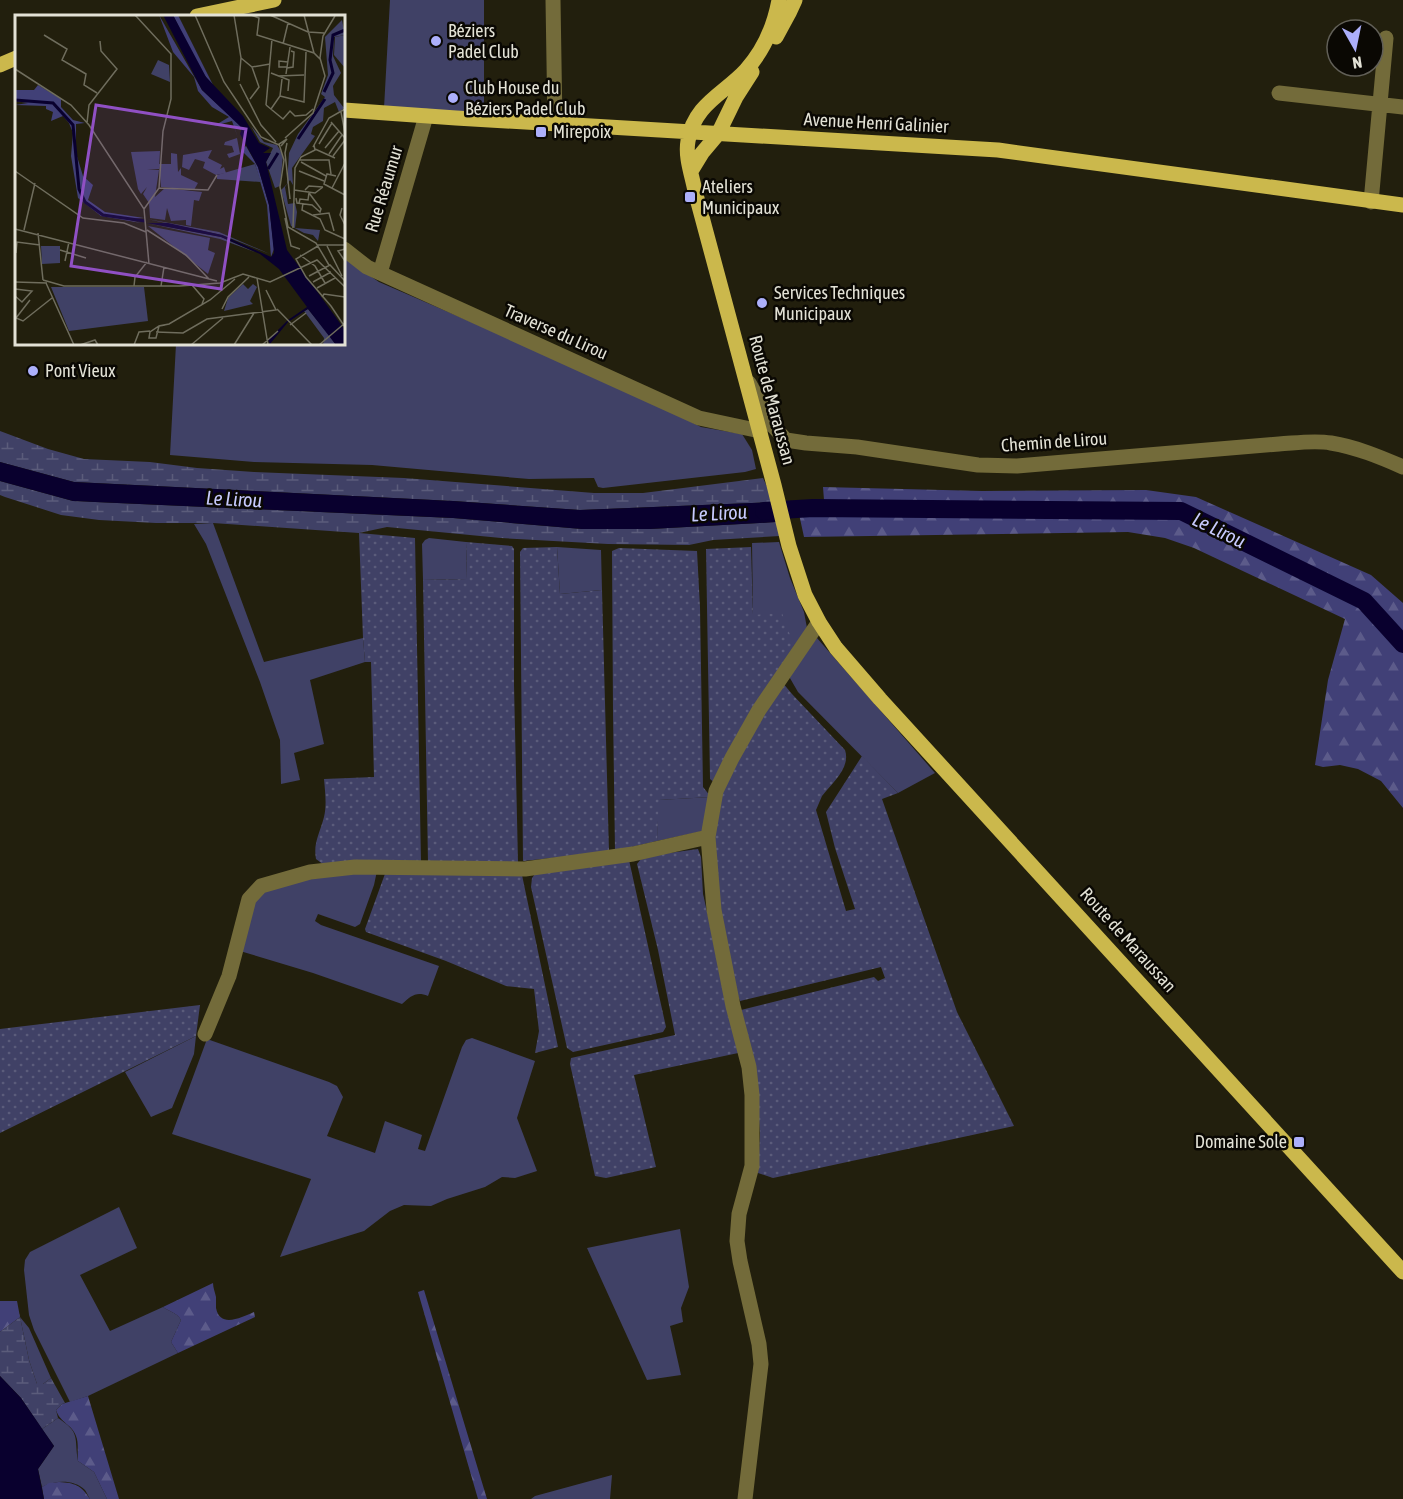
<svg xmlns="http://www.w3.org/2000/svg" width="1403" height="1499" viewBox="0 0 1403 1499" font-family="'Asap Condensed',sans-serif">
	<defs>
		<pattern id="forest-firs" width="22" height="20" patternUnits="userSpaceOnUse" patternTransform="scale(1.5)"><rect width="22" height="20" fill="#414077"/><path d="M5 1l3.5 6h-7zM16 11l3.5 6h-7z" fill="#5c5b8a"/></pattern>
		<pattern id="wetland-marsh" width="20" height="14" patternUnits="userSpaceOnUse" patternTransform="scale(1.5)"><rect width="20" height="14" fill="#404166"/><path d="M1 5h8M5 5V1M11 12h8M15 12V8" fill="none" stroke="#5b5c7b"/></pattern>
		<pattern id="garden-dots" width="8" height="8" patternUnits="userSpaceOnUse" patternTransform="scale(1.5)"><rect width="8" height="8" fill="#404166"/><path d="M2 2h.1M6 6h.1" fill="none" stroke="#5b5c7b" stroke-width="1.8" stroke-linecap="round"/></pattern>
	</defs>
	<rect width="100%" height="100%" fill="#221f0d"/>
	<!-- grass -->
	<path fill="#404166" d="M390,0H484V113L384,108Z
		M344,258L379,282L633,392L701,427L742,434L752,450L756,469L745,472L603,488L598,487L594,478L529,479L372,465L254,462L170,455L176,344H344Z
		M213,523L264,662L363,638L365,662L310,680L324,744L294,753L300,780L281,784L280,740L260,682L206,544L194,524Z
		M429,538L466,542L467,579L423,580L422,544L425,540Z
		M779,542L790,578L804,612L807,628L794,646L753,615L752,543Z
		M557,547L601,550L602,590L560,594Z
		M817,638L935,773L898,793L798,692L787,673Z
		M711,797L704,831L657,841L658,800Z
		M377,871L374,885L360,924L355,927L318,914L315,921L321,925L439,966L428,996C416,991 411,996 402,1004L313,973L240,951L252,901L268,881Z
		M196,1036L194,1054L172,1108L151,1117L125,1072Z
		M472,1038L535,1061L517,1118L537,1171L515,1178L502,1177L485,1187L447,1199L431,1206L404,1205L390,1211L364,1231L280,1257L311,1179L172,1134L207,1039L329,1082L337,1086L343,1097L327,1136L375,1153L385,1121L422,1135L418,1149L425,1151L462,1047L466,1040Z
		M119,1207L137,1248L80,1275L110,1331L163,1307C170,1312 176,1312 181,1320L171,1342L178,1353L88,1396L70,1402L34,1330L29,1315L24,1270L25,1260L30,1252Z
		M680,1229L689,1287L681,1308L683,1322L670,1326L681,1375L647,1380L587,1248Z
		M20,1317L29,1328L51,1378L43,1384H37L29,1360Z
		M58,1418C81,1433 74,1437 78,1461L94,1472L107,1499H90C88,1496 87,1493 85,1490C74,1479 54,1480 42,1487L38,1469L54,1446L42,1429Z
		M612,1475L610,1499H531L535,1496Z"/>
	<!-- forest -->
	<path fill="url(#forest-firs)" d="M823,487L982,491L1146,490L1196,497L1371,575L1403,603V808L1381,781L1358,769L1340,765L1323,767L1315,765L1328,680L1345,619L1194,548L1165,538L1128,532L804,537L799,514L821,512L966,513V503L824,500Z
		M213,1283C213,1288 215,1292 216,1297C216,1301 216,1304 216,1308C220,1329 242,1317 254,1312L255,1317L178,1353L171,1342L181,1320C176,1312 170,1312 163,1307Z
		M424,1290L487,1499H478L418,1292Z
		M0,1301H17L20,1317L0,1332Z
		M88,1396L119,1499H107L94,1472L78,1461C77,1453 79,1443 76,1436C72,1424 60,1423 56,1410L62,1404Z
		M59,1482C75,1483 81,1485 90,1499H44L42,1487L49,1483Z"/>
	<!-- wetland -->
	<path fill="url(#wetland-marsh)" d="M0,431L48,449L84,459L150,462L197,468L254,472L404,478L594,493H643L763,478L774,502L580,510L453,501L74,482L0,462Z
		M0,481L73,501L453,518L582,529H650L777,522L780,536L713,540L689,545L608,544L501,538L387,527L359,533L213,523H156L99,520L61,515L5,497L0,495Z
		M20,1317L29,1360L37,1384H43L51,1378L65,1403L62,1404L56,1410L58,1418L42,1429L21,1398L0,1376V1332Z"/>
	<!-- garden -->
	<path fill="url(#garden-dots)" d="M359,533L415,538L421,862L324,865L316,859C313,843 320,833 324,817C327,805 325,791 324,779L374,777L371,662H365L363,638Z
		M466,542L512,546L514,549V685L518,862H428L423,580L467,579Z
		M557,547L560,594L602,590L609,852L523,861L520,552L523,548Z
		M751,547L753,615L782,613L794,646L715,783L710,779L706,549Z
		M619,548L697,551L700,607L703,787L711,797L659,800L657,841L615,851L613,712L612,551Z
		M782,682L792,694L845,750C851,768 832,783 822,796C820,801 818,805 816,810L846,911L855,909L835,848L826,812L862,756L898,793L882,799L957,1012L1014,1126L773,1178L758,1173L760,1133L757,1094L741,1010L874,977L878,981L885,978L881,967L740,1001L738,996L722,940L713,846L722,790Z
		M698,849L701,857L703,894L724,986L743,1052L634,1075L656,1167L606,1178L595,1176L570,1064L571,1058L675,1035L658,950L637,864L641,859L647,856Z
		M629,860L666,1027L663,1032L573,1052L567,1048L531,887L532,878L535,874Z
		M386,871L522,875L558,1047L535,1053L539,1031L534,989L506,986L446,961L366,932L365,929Z
		M200,1005L196,1036L0,1133V1029Z"/>
	<!-- water -->
	<path fill="#09002e" d="M0,462L74,482L453,501L580,510L774,502L779,522L650,529H582L453,518L73,501L0,481Z
		M0,1376L21,1398L54,1446L38,1469L44,1499H0Z"/>
	<g fill="none" stroke-linecap="round" stroke-linejoin="round">
		<!-- river -->
		<path stroke="#09002e" stroke-width="18" d="M764,511L813,508L1181,511L1364,601L1403,644"/>
		<!-- minor -->
		<path stroke="#736b3a" stroke-width="15" d="M553,0L555,124
			M1279,93L1403,107
			M1371,202L1386,38
			M344,249L367,267L380,273L699,418L760,431
			M380,273L426,116
			M749,383L773,426L786,440L806,443L857,447L978,465L1017,466L1279,444C1296,443 1314,440 1331,443C1356,447 1380,457 1403,467
			M708,837L714,910L733,1006L749,1067L752,1095V1166L739,1214L737,1241L740,1261L759,1344L761,1364L745,1499
			M205,1034L229,976L249,899L261,886L310,872L355,867L525,869L633,854L708,837L716,791L732,758L759,710L819,622"/>
		<!-- major -->
		<path stroke="#cbb84c" stroke-width="15" d="M779,0C774,27 764,50 746,70C724,94 694,104 688,141C685,157 692,175 695,191L774,485L789,546L805,595L819,622L836,648L880,699L1403,1272
			M197,16L274,0
			M776,37L789,13L795,0
			M0,65L16,58
			M344,110L456,118L998,150L1403,205
			M691,171L702,153L718,134L736,97L752,72"/>
	</g>
	<!-- markers -->
	<g fill="#acaffb" stroke="#0a0803" stroke-width="2">
		<circle cx="436" cy="41" r="6"/>
		<circle cx="453" cy="98" r="6"/>
		<rect x="535" y="126" width="12" height="12" rx="3"/>
		<rect x="684" y="191" width="12" height="12" rx="3"/>
		<circle cx="762" cy="303" r="6"/>
		<circle cx="33" cy="371" r="6"/>
		<rect x="1293" y="1136" width="12" height="12" rx="3"/>
	</g>
	<g text-anchor="middle" stroke-width="5" stroke-linejoin="round" paint-order="stroke">
		<!-- poi labels -->
		<g font-size="18" fill="#e3e2d6" stroke="#0a0803" text-anchor="start">
			<text x="448" y="37">Béziers<tspan x="448" dy="21">Padel Club</tspan></text>
			<text x="465" y="94">Club House du<tspan x="465" dy="21">Béziers Padel Club</tspan></text>
			<text x="553" y="138">Mirepoix</text>
			<text x="702" y="193">Ateliers<tspan x="702" dy="21">Municipaux</tspan></text>
			<text x="774" y="299">Services Techniques<tspan x="774" dy="21">Municipaux</tspan></text>
			<text x="45" y="377">Pont Vieux</text>
			<text x="1287" y="1148" text-anchor="end">Domaine Sole</text>
		</g>
		<!-- street labels -->
		<g font-size="18" fill="#e3e2d6" stroke="#0a0803">
			<text transform="translate(876 123) rotate(3)" y="6">Avenue Henri Galinier</text>
			<text transform="translate(384 189) rotate(-73)" y="6">Rue Réaumur</text>
			<text transform="translate(556 332) rotate(24)" y="6">Traverse du Lirou</text>
			<text transform="translate(772 400) rotate(75)" y="6">Route de Maraussan</text>
			<text transform="translate(1054 442) rotate(-4)" y="6">Chemin de Lirou</text>
			<text transform="translate(1128 940) rotate(48)" y="6">Route de Maraussan</text>
		</g>
		<!-- water labels -->
		<g font-size="20" font-style="italic" fill="#c7cafe" stroke="#0a0803">
			<text transform="translate(234 499) rotate(3)" y="7">Le Lirou</text>
			<text transform="translate(719 513) rotate(-3)" y="7">Le Lirou</text>
			<text transform="translate(1219 530) rotate(26)" y="7">Le Lirou</text>
		</g>
	</g>
	<!-- overview -->
	<g transform="translate(15 15)">
		<rect width="330" height="330" fill="#221f0d"/>
		<path d="M327,5L330,20L319,22L318,41L326,58L318,71L319,80L329,93L324,97L320,87L309,93L308,106L298,112L296,119L300,121L277,153L278,170L275,165L270,172L273,189L280,188L282,197L280,213L305,215L303,226L298,220L289,218L276,211L266,175L272,169L274,138L283,119L310,82L306,79L313,60L310,22ZM222,123L225,139L214,143L212,139L219,137L217,131L209,130L210,127ZM197,135L193,143L207,150L205,154L209,152L211,158L201,160L188,153L190,147L180,144L174,155L167,152L168,140ZM133,211L195,223L193,235L200,238L193,259ZM26,231H45V248L27,249ZM36,272H129L133,306L54,316ZM293,294L309,313L321,330H308L309,323L289,296Z" fill="#404166"/>
		<path d="M144,0L187,75L225,110L226,115L219,111L223,123L217,106L199,111L214,102L197,92L183,76L179,62L158,37ZM158,0H163L198,70L185,55ZM23,70L46,84V92L58,105L70,108L61,109V138L68,161L78,170L73,185L90,197L129,203L111,204L126,208L86,201L63,183L56,141L58,118L54,108L48,101L36,106L38,97L31,94V91L0,90L13,88L0,86V75H19ZM231,131L243,152L254,190L259,234L256,242L252,190L240,149L226,135Z" fill="#414077"/>
		<path d="M132,204L204,217L255,239L207,220ZM132,208L206,222L242,238L205,224Z" fill="#404166"/>
		<path d="M330,20V53L319,40L320,22Z" fill="#404166"/>
		<path d="M228,269L233,274L238,269L242,272L235,286L238,289L209,296L213,283Z" fill="#404166"/>
		<path d="M143,45L154,50L155,67L136,59ZM236,111L249,127L262,130L268,140L265,171L260,173L251,147L258,133L245,127ZM145,136L144,154L132,155H144L140,182L150,173L187,177L184,186L179,185L176,211L171,210V205L156,206L152,193L150,205L135,203L134,188L128,179L132,172L126,179L123,174L116,137ZM156,138L162,139L163,157L166,153V160L183,168L179,175L146,172L144,149H156ZM240,149L246,167L202,164V160Z" fill="#404166"/>
		<path d="M148,0H158L191,62L228,101L244,128L255,133L248,138H256L251,147L272,235L330,315V330H321L293,294L273,307L255,329L253,325L273,305L292,292L264,254L245,239L206,222L132,208H153L207,220L256,242L259,238L254,190L243,152L225,119L227,113L187,75Z" fill="#09002e"/>
		<path fill="none" stroke="#09002e" stroke-width="3" d="M309,77L318,58L315,45L318,20L330,15M0,85L38,88L58,110L64,174L70,187L88,200L130,206M283,124L310,84M253,154L263,138"/>
		<path fill="none" stroke="#6f6d5d" stroke-width="1.5" d="M120,0L156,39V84L148,116L144,173M180,0L209,67L246,122L264,130M219,0L226,43L224,66M236,0L244,3L242,20L299,38L305,44M255,0L293,17L309,18M289,0L299,38M29,20L52,34L47,45L71,59L69,70L82,78M268,29L273,8M226,43L237,52L255,49M272,52H264V46L273,47M272,53L278,52L279,37L276,36M0,54L56,90L74,110L129,194L134,249M256,58L274,65L273,76M271,59L275,32M263,61L289,60M225,69L246,110L261,127M265,81L289,87L291,37M235,84L244,72L237,52M251,90L257,24M251,90L268,104L275,96L280,101L291,100L298,94M256,94L265,81L267,64M326,97L330,118M316,107L330,123M72,108L74,90L102,54L86,36L85,26M270,123L298,98L310,61L305,43L308,21L320,1M272,128L270,138L275,184M304,129L317,108M266,131L272,124L264,129L269,145L265,172L273,212L301,228L314,250M298,132L314,103L330,94M310,133L324,116M300,134L320,143M314,139L327,120M318,141L330,125M284,145H314L316,159M286,147L311,161M0,156L68,203L109,208L131,217M284,156L309,166M321,161L312,159L309,169L330,180M317,173L330,148M279,175L300,178L308,172M290,175L294,171L308,172M281,183L282,188L297,190L305,197L306,194L294,178L293,185L285,184L284,188M288,188L287,195L305,204L310,215L330,224M327,193L325,200L330,210M129,194L144,173L193,175L202,160M298,200L314,198L319,216M270,203L276,231L285,234M278,213L280,153L286,142L300,135L299,130M0,214L202,266M9,215L20,168M132,215L171,240L194,264M23,218L28,265M302,230H330M303,231L281,244L291,262L316,291M312,231L327,261M330,234L323,236L330,246M45,235L71,243M1,238L2,227L25,230M285,240L300,251L310,268M50,246L54,227M294,261L315,250L330,266M242,263L253,330M28,265L49,271H165L205,268L228,259L255,267L302,245L330,272M0,267L32,268M298,267L316,257M31,268L59,330M177,270L189,284L187,289M119,271L120,262L132,247M146,271L149,252M302,273L320,263M0,274L17,276L7,287L0,281M307,282L309,279L330,282M15,285L1,303L8,306L37,283M316,291L330,312M207,294L213,282L234,262M262,294L297,330M150,310L144,311L135,317L134,323H141L144,311L154,309L195,285L220,264M275,310L291,298M141,317L168,318L192,304L261,295L251,275M65,330L80,325L83,330M119,330L124,317L135,316M176,330L208,303M219,330L239,298M247,330L263,316M304,330L330,308"/>
		<path fill="#9050c4" fill-opacity="0.15" stroke="#9050c4" stroke-width="3" d="M81,90L231,114L206,274L56,251Z"/>
		<rect width="330" height="330" fill="none" stroke="#e3e2d6" stroke-width="3"/>
	</g>
	<!-- north arrow -->
	<g transform="translate(1355 48) rotate(171)"><circle r="28" fill="#0a0803" stroke="#615f57" stroke-width="1.5"/>
	<path d="M0-4.5L10 22L0 15L-10 22Z" fill="#acaffb"/>
	<text y="-9" font-size="16" font-weight="bold" text-anchor="middle" fill="#e3e2d6">N</text>
	</g>
</svg>
